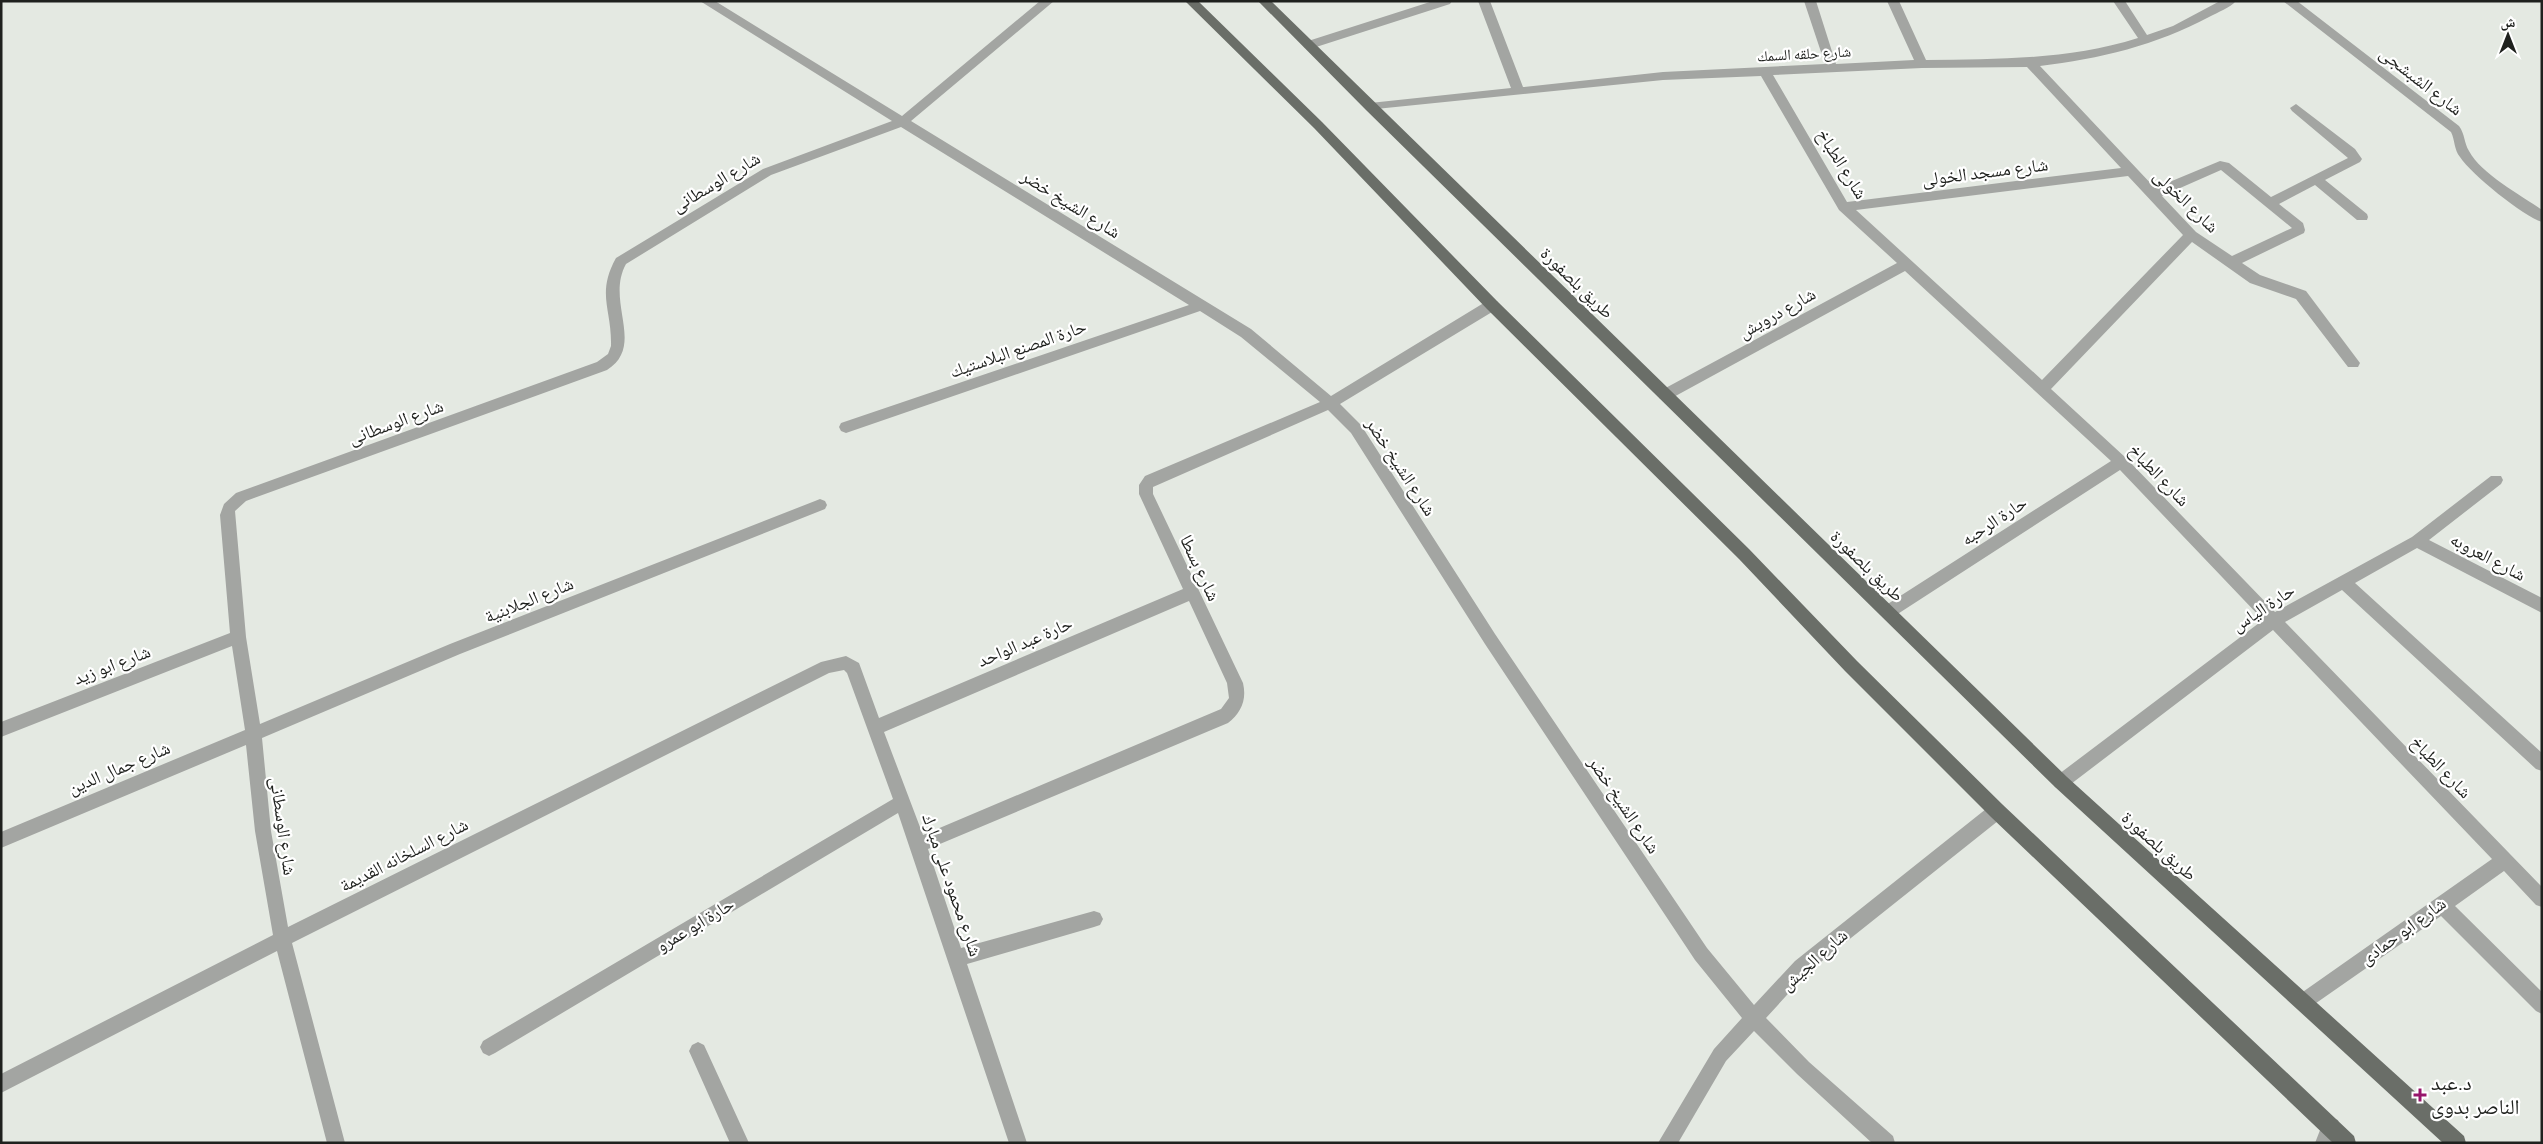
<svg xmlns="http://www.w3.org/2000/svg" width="2543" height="1144" viewBox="0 0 2543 1144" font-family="Manrope,'Noto Naskh Arabic',sans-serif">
	<rect width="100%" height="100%" fill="#e4e9e2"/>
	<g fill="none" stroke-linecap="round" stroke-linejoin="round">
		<!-- street -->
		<path fill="#a3a5a2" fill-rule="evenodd" d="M700,1H715L902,116L1040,1H1054L911,121L1251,329L1331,396L1487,301H1497L1499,305L1497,309L1340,404L1361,425L1495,634L1707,948L1754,1005L1795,961L1991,805L1997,803L2003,805L2005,811L2003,817L1807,973L1766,1018L1809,1062L1893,1136L1895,1143H1872L1797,1074L1754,1031L1726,1061L1678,1143H1658L1714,1049L1742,1018L1695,960L1485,644L1351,433L1328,410L1153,487V494L1243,683C1247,700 1241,713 1228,723L928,849L961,948L1094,911L1100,913L1103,919L1100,925L1094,927L967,964L1027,1143H1009L898,813L495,1053L489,1056L483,1053L480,1047L483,1041L893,799L847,673L844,670L829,673L292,943L345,1143H327L277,951L1,1093V1074L273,935L255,831L246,745L1,848V832L245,730L232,646L1,737V722L230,633L220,515L224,504L236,493L597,362L608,354L611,346C612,309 596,294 616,258L763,169L892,121ZM901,127L1189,305L841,423L839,427L841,431L846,433L1200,311L1241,337L1320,402L1145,476L1139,485V494L1183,589L879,718L859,663L846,656L821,662L288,927L271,831L262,738L460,654L825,509L827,505L825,501L820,499L815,501L450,644L260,724L246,637L235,511L246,501L607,370C646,345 605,302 626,264L771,175ZM1189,601L1227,683L1229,698L1221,709L923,835L884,732Z
			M1433,1H1452L1450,4L1313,48H1305L1303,45L1305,42Z
			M1478,1H1490L1523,87L1663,72L1825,64L1804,1H1816L1836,64L1914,60L1887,1H1899L1926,60C1998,59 2068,60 2138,38L2113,1H2125L2147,35L2173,26L2220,1H2236C2230,8 2218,12 2209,17C2157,45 2099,59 2040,66L2155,188L2220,161L2229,163L2271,197L2348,158L2292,111L2290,108L2296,104L2355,149L2362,159L2360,162L2325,180L2367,214L2368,217L2367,220H2357L2315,185L2279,204L2303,223L2305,230L2304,233L2242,263L2260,275L2306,291L2360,363L2358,367H2348L2296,299L2250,283L2192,242L2051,389L2126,458L2275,612L2412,537L2491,476H2501L2503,480L2501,484L2429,540L2542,598V613L2417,548L2355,583L2542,753V771L2536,769L2342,590L2285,622L2542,887V907L2536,905L2504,871L2455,906L2542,992V1014L2536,1011L2441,916L2309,1008L2303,1011L2297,1008L2294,1002L2297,996L2492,859L2273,630L2067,787L2061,790L2055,787L2053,782L2055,777L2263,620L2120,470L1893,617L1888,619L1883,617L1880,612L1883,607L2111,461L1905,271L1670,399H1660L1658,395L1660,391L1897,263L1839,210L1761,76L1663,80L1366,110V104L1370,103L1511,88ZM2027,67L2121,168L1847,202L1773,75L1922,68ZM2221,170L2292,228L2232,256L2196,232L2162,196ZM2128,176L2183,235L2042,380L1856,210Z
			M2283,1H2297L2459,126C2465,134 2464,143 2469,151C2481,174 2521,195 2542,210V222C2523,216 2471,174 2460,157C2454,150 2455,140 2451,132Z
			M698,1042L704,1045L749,1143H730L689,1051L692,1045Z
			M2331,1118L2338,1120L2340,1127L2334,1143H2315L2324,1120Z"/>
		<!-- primary -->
		<path fill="#6a6e68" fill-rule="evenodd" d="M1185,1H1198L1322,122L1497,301L1749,549L1857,661L2003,805L2354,1136L2356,1143H2333L1991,817L1845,671L1739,559L1487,309L1314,128Z
			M1258,1H1271L2067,777L2464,1136L2466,1143H2443L2055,787L1366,110Z"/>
	</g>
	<!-- markers -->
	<path fill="#97156b" stroke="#fff" stroke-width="2" d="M2417.5 1087.5h5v5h5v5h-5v5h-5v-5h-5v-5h5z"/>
	<g text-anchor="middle" stroke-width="4.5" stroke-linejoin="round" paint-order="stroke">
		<!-- far-street labels -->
		<g font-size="15" fill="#1f211e" stroke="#fff">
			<text transform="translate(1804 54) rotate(-3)" y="5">شارع حلقه السمك</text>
		</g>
		<!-- street labels -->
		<g font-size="18" fill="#1f211e" stroke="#fff">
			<text transform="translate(2421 81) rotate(38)" y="6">شارع الشبشجى</text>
			<text transform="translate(1842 164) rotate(58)" y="6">شارع الطباخ</text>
			<text transform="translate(1985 172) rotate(-7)" y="6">شارع مسجد الخولى</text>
			<text transform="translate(716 182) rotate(-31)" y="6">شارع الوسطانى</text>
			<text transform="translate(2186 201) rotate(44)" y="6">شارع الخولى</text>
			<text transform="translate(1071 204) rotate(32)" y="6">شارع الشيخ خضر</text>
			<text transform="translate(1577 283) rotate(44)" y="6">طريق بلصفورة</text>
			<text transform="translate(1777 313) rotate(-29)" y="6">شارع درويش</text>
			<text transform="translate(1018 349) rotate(-19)" y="6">حارة المصنع البلاستيك</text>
			<text transform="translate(396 422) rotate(-20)" y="6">شارع الوسطانى</text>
			<text transform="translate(1401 467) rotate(57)" y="6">شارع الشيخ خضر</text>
			<text transform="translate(2159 475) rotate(46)" y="6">شارع الطباخ</text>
			<text transform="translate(1994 521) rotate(-33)" y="6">حارة الرحبه</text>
			<text transform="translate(2488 557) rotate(28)" y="6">شارع العروبه</text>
			<text transform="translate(1867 566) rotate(44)" y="6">طريق بلصفورة</text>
			<text transform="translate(1200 568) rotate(65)" y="6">شارع بسطا</text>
			<text transform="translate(529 600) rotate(-22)" y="6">شارع الجلابنية</text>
			<text transform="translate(2263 608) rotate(-33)" y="6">حارة الياس</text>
			<text transform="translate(1025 642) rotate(-23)" y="6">حارة عبد الواحد</text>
			<text transform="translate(112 665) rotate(-21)" y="6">شارع ابو زيد</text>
			<text transform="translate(2441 767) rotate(46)" y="6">شارع الطباخ</text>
			<text transform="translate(119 768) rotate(-23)" y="6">شارع جمال الدين</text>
			<text transform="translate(1624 805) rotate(56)" y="6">شارع الشيخ خضر</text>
			<text transform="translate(283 826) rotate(82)" y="6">شارع الوسطانى</text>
			<text transform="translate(2159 846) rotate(42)" y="6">طريق بلصفورة</text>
			<text transform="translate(404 855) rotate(-27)" y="6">شارع السلخانه القديمة</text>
			<text transform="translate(952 885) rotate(71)" y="6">شارع محمود على مبارك</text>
			<text transform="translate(695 925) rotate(-31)" y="6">حارة ابو عمرو</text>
			<text transform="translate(2403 931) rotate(-36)" y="6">شارع ابو حمادى</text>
			<text transform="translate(1814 960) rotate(-42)" y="6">شارع الجيش</text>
		</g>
		<!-- near-poi labels -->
		<g font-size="21" fill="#1f211e" stroke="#fff" text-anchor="start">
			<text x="2431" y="1090">د.عبد<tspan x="2431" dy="24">الناصر بدوى</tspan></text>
		</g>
	</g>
	<!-- border -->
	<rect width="2543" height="1144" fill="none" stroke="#1f211e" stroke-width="5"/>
	<!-- north arrow -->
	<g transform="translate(2508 35)" stroke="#ffffff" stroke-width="4" paint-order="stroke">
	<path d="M0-4L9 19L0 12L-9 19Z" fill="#1f211e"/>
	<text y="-8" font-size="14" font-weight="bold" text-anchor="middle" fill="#1f211e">ش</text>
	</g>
</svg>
